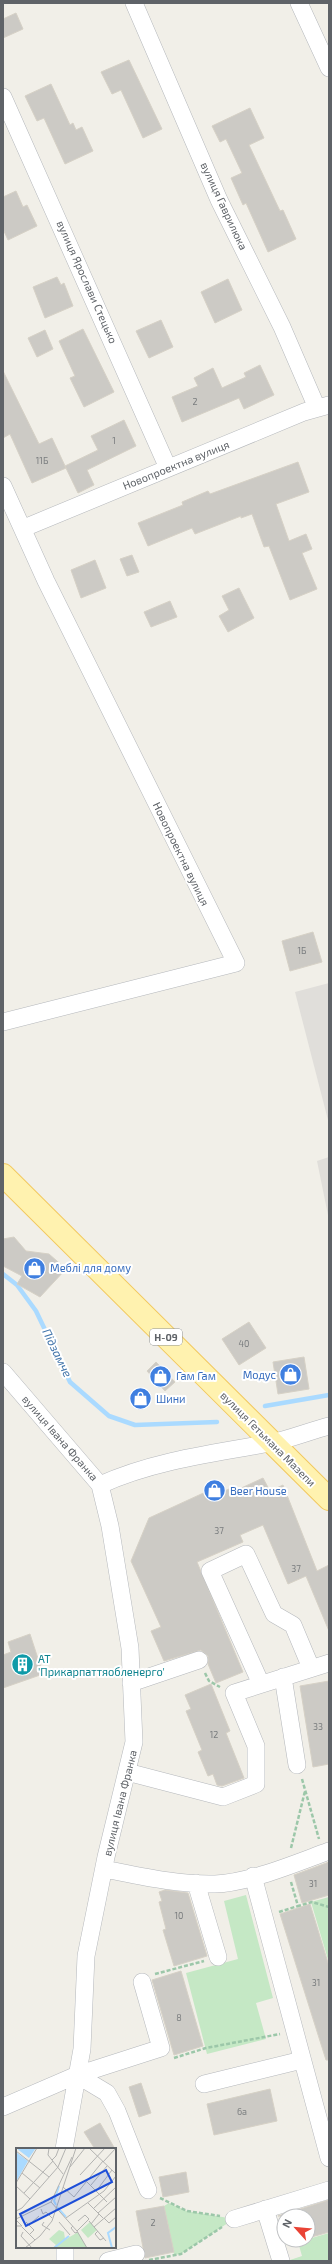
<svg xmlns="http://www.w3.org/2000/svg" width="332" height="2264" viewBox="0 0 332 2264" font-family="'Exo 2',sans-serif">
	<rect width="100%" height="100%" fill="#f1efe8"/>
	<!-- industrial -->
	<path fill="#e0deda" d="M329,983V1124L295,992Z
		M329,1157V1220L317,1161Z"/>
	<!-- green -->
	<path fill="#c5e8c5" d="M246,1895L273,1998L256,2003L266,2039L207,2054L186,1973L238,1959L224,1901Z
		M329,1897V1963L311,1902Z
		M169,2203L187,2211L234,2219L181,2254L174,2255L164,2206Z
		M329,2233V2261H287L302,2256L298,2242Z"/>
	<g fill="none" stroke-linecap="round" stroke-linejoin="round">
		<!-- stream -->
		<path stroke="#aadaff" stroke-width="4.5" d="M3,1274L17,1285L36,1311L70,1382L109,1416L135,1425L217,1422
			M265,1406L329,1395"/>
	</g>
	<!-- building -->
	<path fill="#cccac5" stroke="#d6d1c6" d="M16,13L23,29L3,38V19Z
		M129,60L162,129L143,138L121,90L112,94L101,72Z
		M51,84L70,125L73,123L76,130L82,127L93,151L65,164L44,118L37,121L25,96Z
		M250,108L264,138L249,145L280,211L283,210L296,239L268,252L246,203L243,205L231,178L242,173L226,139L220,142L212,126Z
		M16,191L23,207L27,205L37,226L8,240L3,229V197Z
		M57,277L61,285L64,283L73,306L45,318L33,287Z
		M228,279L242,310L215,323L201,292Z
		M161,320L173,347L149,358L136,331Z
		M83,329L114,392L84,407L70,378L75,376L59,341Z
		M45,330L53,349L37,357L28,338Z
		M260,365L274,395L244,409L239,398L182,422L172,397L198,386L194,378L213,368L222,388L246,377L244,373Z
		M3,371L39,444L52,438L66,468L32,483L10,434L3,438Z
		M124,420L136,446L87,470L94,485L78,493L65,466L98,450L91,436Z
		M298,462L309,492L276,504L289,541L306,534L312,549L302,553L317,589L290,600L269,546L264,547L252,514L241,518V516L195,534L192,528L148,546L138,523L183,505L182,502L208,491L210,494Z
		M132,555L139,572L127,576L120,559Z
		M95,560L106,588L81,598L71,570Z
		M239,588L254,618L228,632L219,616L229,610L222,596Z
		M170,601L177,617L151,627L144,612Z
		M313,932L322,962L290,971L282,941Z
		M14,1237L26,1251L49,1254L66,1269L40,1297L17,1284L22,1276L3,1266V1239Z
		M249,1322L266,1348L239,1365L222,1339Z
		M304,1357L309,1389L278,1394L273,1362Z
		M156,1362L175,1382L165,1391L147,1371Z
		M263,1478L270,1491L283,1485L317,1571L329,1565V1631L306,1576L288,1584L263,1525L240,1535L243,1542L197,1562L243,1672L216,1683L208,1664V1656L201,1650L164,1661L151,1631L161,1627L131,1561L149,1518L210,1490L213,1496L236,1486L237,1490Z
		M30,1634L43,1674L3,1688V1655L11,1652L8,1642Z
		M329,1681V1764L313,1767L300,1686Z
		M211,1684L230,1731L226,1733L244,1778L222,1786L217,1785L213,1774L208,1776L198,1752L202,1750L186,1711L191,1709L185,1695Z
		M329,1862V1895L302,1903L294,1875Z
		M165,1890L188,1893L207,1956L174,1966L163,1930L166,1929L159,1902L162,1901L159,1892Z
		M310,1904L329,1966V2060H326L280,1914Z
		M181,1971L203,2046L174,2055L152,1980Z
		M141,2083L151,2113L139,2117L129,2087Z
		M270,2089L277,2121L214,2135L207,2104Z
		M100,2123L115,2149H95L84,2132Z
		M186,2172L189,2192L163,2197L159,2177Z
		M329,2200V2232L308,2238V2216H278Z
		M164,2206L174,2252L145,2258L136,2211Z"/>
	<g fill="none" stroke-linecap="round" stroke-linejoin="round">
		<defs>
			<path id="minor" d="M134,3L219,200L282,327L317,408
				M299,3L329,68
				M3,97L168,468
				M3,486L46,581L236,963L3,1022
				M24,528L304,412L329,405
				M3,1372L100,1485L110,1526L130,1648L134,1742L106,1857L86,1956L82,2049L64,2149
				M100,1485C152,1461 214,1453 271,1443C290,1439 310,1431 329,1426
				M283,1677L297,1765
				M131,1683L199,1660
				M261,1684L210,1571L246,1554L274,1614L293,1625L311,1668
				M127,1772L223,1797L256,1784V1746L234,1693L329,1663
				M104,1869C140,1876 178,1885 215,1884C249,1883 296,1863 329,1851
				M253,1876L329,2158
				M196,1883L218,1957
				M77,2075L107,2093L117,2111L148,2190
				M204,2084L302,2060
				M3,2107L77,2075L161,2048L142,1982
				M265,2209L281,2261
				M234,2219L329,2190
				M65,2247V2261
				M108,2261L136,2254"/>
			<path id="major" d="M3,1175L329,1499"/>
		</defs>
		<!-- minor casing -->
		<use href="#minor" stroke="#b5b8bc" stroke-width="18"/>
		<!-- major casing -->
		<use href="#major" stroke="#f2c960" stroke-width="24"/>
		<!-- path -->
		<path stroke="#9cc7a9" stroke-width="2.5" stroke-dasharray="4 2" stroke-linecap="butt" d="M205,1673L209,1681L220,1687
			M302,1779L319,1839
			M291,1848L305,1791
			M291,1882L298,1906L312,1902L329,1907
			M279,1912L298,1906
			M155,1974L204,1961
			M174,2058L206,2048L280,2034
			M160,2198L187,2211L220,2216
			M149,2260L181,2254L222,2227"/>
		<!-- minor -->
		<use href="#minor" stroke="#fff" stroke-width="17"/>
		<!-- major -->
		<use href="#major" stroke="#fff2af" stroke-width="22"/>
	</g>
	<!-- icons -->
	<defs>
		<symbol id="shop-disc" viewBox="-11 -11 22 22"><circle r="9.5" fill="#3f7fe0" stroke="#fff"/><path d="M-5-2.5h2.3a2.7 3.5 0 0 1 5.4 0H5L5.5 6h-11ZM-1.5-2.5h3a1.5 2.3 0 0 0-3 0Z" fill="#fff"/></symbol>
		<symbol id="building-disc" viewBox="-11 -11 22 22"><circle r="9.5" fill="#0f9aa8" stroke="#fff"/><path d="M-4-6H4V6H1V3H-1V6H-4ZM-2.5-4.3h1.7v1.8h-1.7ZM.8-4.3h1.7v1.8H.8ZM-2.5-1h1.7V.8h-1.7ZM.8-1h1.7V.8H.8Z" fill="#fff"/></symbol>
	</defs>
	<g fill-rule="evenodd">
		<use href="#shop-disc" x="22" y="1256" width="25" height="25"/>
		<use href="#shop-disc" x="278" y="1362" width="25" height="25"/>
		<use href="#shop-disc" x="148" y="1364" width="25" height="25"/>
		<use href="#shop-disc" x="128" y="1386" width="25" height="25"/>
		<use href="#shop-disc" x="202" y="1478" width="25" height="25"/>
		<use href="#building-disc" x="10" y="1652" width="25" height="25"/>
	</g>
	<g text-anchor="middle" stroke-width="4" stroke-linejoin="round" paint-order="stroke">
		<!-- number labels -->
		<g font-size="9" fill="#7a7d7f">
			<text x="195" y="405">2</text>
			<text x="114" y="444">1</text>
			<text x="42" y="464">11Б</text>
			<text x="302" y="954">1Б</text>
			<text x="244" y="1347">40</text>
			<text x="219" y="1534">37</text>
			<text x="296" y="1572">37</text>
			<text x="318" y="1730">33</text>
			<text x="214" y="1738">12</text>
			<text x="313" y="1887">31</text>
			<text x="179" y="1919">10</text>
			<text x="316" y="1986">31</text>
			<text x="179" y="2021">8</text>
			<text x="242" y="2115">6а</text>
			<text x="153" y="2226">2</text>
		</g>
		<!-- shield labels -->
		<rect fill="#fff" stroke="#8f9295" stroke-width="1" x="150" y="1329" width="32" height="16" rx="3"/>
		<g font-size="10" font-weight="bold" fill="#5f6368">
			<text x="166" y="1341">Н-09</text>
		</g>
		<!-- street labels -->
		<g font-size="11" fill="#5f6368" stroke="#fff">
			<text transform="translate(224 206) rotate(65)" y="4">вулиця Гаврилюка</text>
			<text transform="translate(87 282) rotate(66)" y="4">вулиця Ярослави Стецько</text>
			<text transform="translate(176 465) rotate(-22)" y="4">Новопроектна вулиця</text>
			<text transform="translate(181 854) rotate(64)" y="4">Новопроектна вулиця</text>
			<text transform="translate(60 1438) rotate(49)" y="4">вулиця Івана Франка</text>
			<text transform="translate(268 1439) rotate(45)" y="4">вулиця Гетьмана Мазепи</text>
			<text transform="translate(120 1803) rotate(-76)" y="4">вулиця Івана Франка</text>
		</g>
		<!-- shop labels -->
		<g font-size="11" fill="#366cbe" stroke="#fff" text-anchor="start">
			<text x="50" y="1272">Меблі для дому</text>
			<text x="276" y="1379" text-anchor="end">Модус</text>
			<text x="176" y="1380">Гам Гам</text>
			<text x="156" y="1403">Шини</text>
			<text x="230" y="1495">Beer House</text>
		</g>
		<!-- culture labels -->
		<g font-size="11" fill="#0d838f" stroke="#fff" text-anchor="start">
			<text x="38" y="1663">АТ<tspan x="38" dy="13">'Прикарпаттяобленерго'</tspan></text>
		</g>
		<!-- water labels -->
		<g font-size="12" font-style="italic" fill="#4174aa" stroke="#fff">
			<text transform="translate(57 1353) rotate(64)" y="4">Підзамче</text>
		</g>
	</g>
	<!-- overview -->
	<g transform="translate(16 2148)">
		<rect width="100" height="100" fill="#f1efe8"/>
		<path d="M74,74L81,82L72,90L65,82ZM43,82L48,84L49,91L42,96L62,84L71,100H37L40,97L33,91Z" fill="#c5e8c5"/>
		<path d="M0,0H20L13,10ZM0,4L12,13L0,34Z" fill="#aadaff"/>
		<path fill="none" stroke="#aadaff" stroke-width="2" d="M40,57L38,53L43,38M41,59L50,69M38,100L53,88M96,100L92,85L100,79"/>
		<path fill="none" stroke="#b3b3b1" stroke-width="1" d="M33,0L32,7L47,26M73,0L100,26M0,3L33,29M36,12L40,8L43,0M87,14L100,0M54,19L69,0M6,25L24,40M64,27L89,0M70,33L91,54M0,35L21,0M75,37L91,18M0,38L14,51M47,39L58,49L87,13M81,42L96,22M8,45L37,13M35,54L61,83L71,100M72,55L87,70M25,61L27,66L30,64L36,70M77,61L100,39M0,63L6,60L42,19L50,0M82,65L100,49M50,70L88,43L100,28M88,70L93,75L100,69M0,71L35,54L56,9M0,72L6,78H0M73,73L90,93M10,74L18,82L14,86M28,74L26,77L34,82M43,74L54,87M75,76L83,66M13,77L23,68M57,78L55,80L59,85L62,84M6,79L19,92M78,79L100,60M61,83L73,71L69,67L62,73M82,83L79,86L84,92L88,90M7,84L5,88L16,100M9,100L24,88L36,73L60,0"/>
		<path fill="#1d4ed8" fill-opacity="0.15" stroke="#1d4ed8" stroke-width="2" d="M90,22L96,34L10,78L4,66Z"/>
		<rect width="100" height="100" fill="none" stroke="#5f6368" stroke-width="2"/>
	</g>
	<!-- border -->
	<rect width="332" height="2264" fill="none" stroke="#5f6368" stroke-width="8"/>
	<!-- north arrow -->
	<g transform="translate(296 2228) rotate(297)"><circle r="19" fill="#ffffff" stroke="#bfc1c3"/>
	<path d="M0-3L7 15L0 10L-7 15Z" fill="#ea4335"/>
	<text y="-6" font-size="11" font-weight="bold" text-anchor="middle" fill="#5f6368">N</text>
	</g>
</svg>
